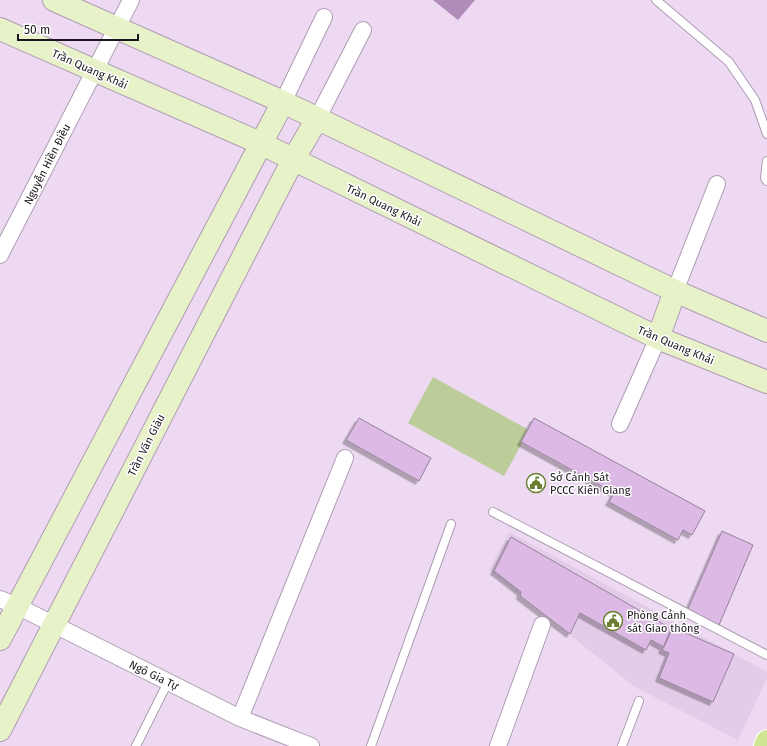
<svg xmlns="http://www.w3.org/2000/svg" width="767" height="746" viewBox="0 0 767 746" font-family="'Fira Sans',sans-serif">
	<defs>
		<filter id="shadow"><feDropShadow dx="-3.5" dy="3.5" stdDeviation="0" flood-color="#0004"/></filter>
	</defs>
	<rect width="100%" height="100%" fill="#edd9f2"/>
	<!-- built -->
	<path fill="#e3cbe9" d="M509,532L767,672V678L738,740L635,687L489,570Z"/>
	<!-- green -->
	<path fill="#bccd9a" d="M433,377L529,430L504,476L408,423Z"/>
	<!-- water -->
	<path fill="#b08db8" d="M433,0H475L458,20Z"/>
	<!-- building -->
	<path fill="#ddb9e5" stroke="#948299" filter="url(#shadow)" d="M359,418L431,458L419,481L346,440Z
		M534,418L705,511L692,535L683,530L678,540L609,502L614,493L521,442Z
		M722,531L753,545L719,625L687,611Z
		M511,537L672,629L664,647L651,640L646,650L580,613L570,634L520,596L521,592L494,571Z
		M672,627L734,654L713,702L659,678L669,653L662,650Z"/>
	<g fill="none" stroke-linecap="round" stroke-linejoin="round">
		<defs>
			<path id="lane" d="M656,0L729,62L755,100L767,134
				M767,161L765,178L767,181
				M493,512L767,655
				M136,746L168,682
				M371,746L451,524
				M622,746L639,701"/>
			<path id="street" d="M283,102L324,17
				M317,119L363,30
				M0,255L131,0
				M675,291L717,184
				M620,424L658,338
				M0,599L17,606L240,718L311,746
				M240,718L345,458
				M498,746L542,625"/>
			<path id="secondary" d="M54,0L283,102L675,291L767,331
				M0,29L260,143L658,338L767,382
				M658,338L675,291
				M0,639L283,102
				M0,730L247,249L293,160L317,119"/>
			<path id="primary" d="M765,746L767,741"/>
		</defs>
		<!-- lane casing -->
		<use href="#lane" stroke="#af9cb3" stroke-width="10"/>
		<!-- street casing -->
		<use href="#street" stroke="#af9cb3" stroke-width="18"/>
		<!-- secondary casing -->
		<use href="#secondary" stroke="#af9cb3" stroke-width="24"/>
		<!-- primary casing -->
		<use href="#primary" stroke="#fff" stroke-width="24"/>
		<!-- lane -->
		<use href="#lane" stroke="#fff" stroke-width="8"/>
		<!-- street -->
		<use href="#street" stroke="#fff" stroke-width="16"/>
		<!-- secondary -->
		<use href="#secondary" stroke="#e8f2c9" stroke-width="22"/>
		<!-- primary -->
		<use href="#primary" stroke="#d0e693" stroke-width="22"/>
	</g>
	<!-- icons -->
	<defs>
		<symbol id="civic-ring" viewBox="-11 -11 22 22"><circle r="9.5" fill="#fff" stroke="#697e2f" stroke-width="1.5"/><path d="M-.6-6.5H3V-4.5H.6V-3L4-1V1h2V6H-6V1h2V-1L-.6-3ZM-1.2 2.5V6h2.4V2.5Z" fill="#697e2f"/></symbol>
	</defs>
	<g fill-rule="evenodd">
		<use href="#civic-ring" x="525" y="472" width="22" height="22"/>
		<use href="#civic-ring" x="602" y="610" width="22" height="22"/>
	</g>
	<g text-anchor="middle" stroke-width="3" stroke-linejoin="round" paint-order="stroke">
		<!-- street labels -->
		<g font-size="11" fill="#1a141c" stroke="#fff">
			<text transform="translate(90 69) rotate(24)" y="4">Trần Quang Khải</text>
			<text transform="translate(47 164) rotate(-63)" y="4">Nguyễn Hiền Điều</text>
			<text transform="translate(384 205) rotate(26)" y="4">Trần Quang Khải</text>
			<text transform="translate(676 345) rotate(23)" y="4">Trần Quang Khải</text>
			<text transform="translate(146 445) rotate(-63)" y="4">Trần Văn Giàu</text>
			<text transform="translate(154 675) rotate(26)" y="4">Ngô Gia Tự</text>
		</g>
		<!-- poi labels -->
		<g font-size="11" fill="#1a141c" stroke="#fff" text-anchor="start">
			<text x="550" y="481">Sở Cảnh Sát<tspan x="550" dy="13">PCCC Kiên Giang</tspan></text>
			<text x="627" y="619">Phòng Cảnh<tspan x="627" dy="13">sát Giao thông</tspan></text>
		</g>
	</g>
	<!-- scale -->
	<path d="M18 34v6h120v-6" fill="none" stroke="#1a141c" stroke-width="2"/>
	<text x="24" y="34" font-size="12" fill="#1a141c" stroke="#ffffff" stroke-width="3" paint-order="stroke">50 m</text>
</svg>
